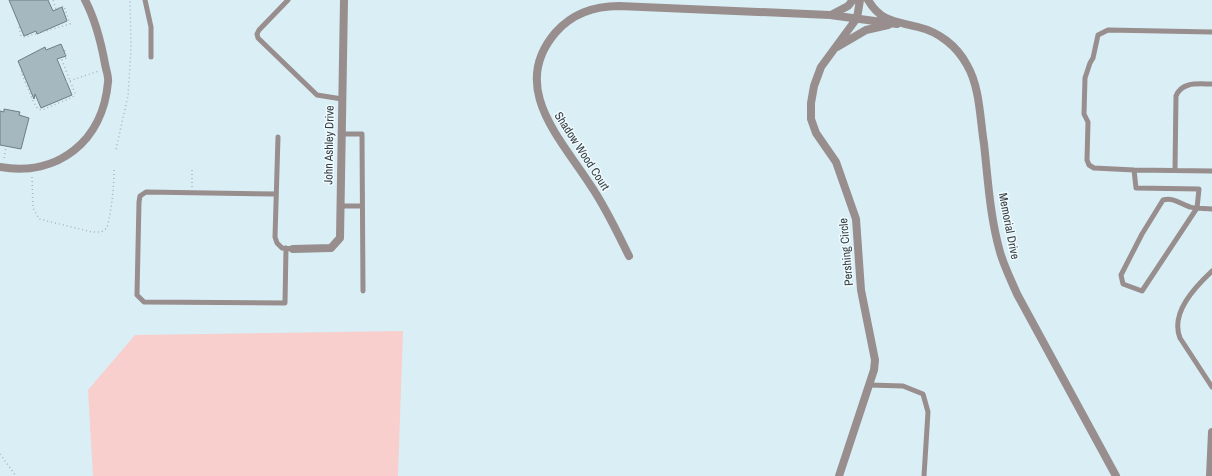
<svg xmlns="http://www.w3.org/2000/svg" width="1212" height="476" viewBox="0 0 1212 476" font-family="'Archivo Narrow',sans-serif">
	<rect width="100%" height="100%" fill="#daeef6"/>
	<!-- green -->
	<path fill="#f8cfcd" d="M403,331L398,476H93L88,390L135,335Z"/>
	<!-- building -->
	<path fill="#a5b8bf" stroke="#6d7e85" d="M9,0H48L53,11L62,7L67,21L37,34L36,31L24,36Z
		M61,44L66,56L57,59L72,95L41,108L35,94L34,99L18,61L45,47L46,50Z
		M4,109L20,112L19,115L29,118L21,149L0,145V111L4,112Z"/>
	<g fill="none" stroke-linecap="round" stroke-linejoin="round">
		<!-- path -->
		<path stroke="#a6b6bd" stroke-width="1.5" stroke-dasharray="1 3" stroke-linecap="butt" d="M19,27L21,36L25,37L70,24L64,6L56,9L53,0
			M65,50L66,58L62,60L70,81
			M22,71L21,72L34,103L38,109L42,110L73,97L75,93L70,81
			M66,82L99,71
			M116,149L128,96L131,49L130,0
			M4,158L6,147
			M32,177L33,208L39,219L92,232H101L107,228C112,207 114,188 114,167
			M192,187V168
			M0,454L16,476"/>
		<!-- service -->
		<path stroke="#978e8d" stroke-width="5" d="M145,0L151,27V57
			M288,0L259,30L257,34L258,38L317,95L342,99
			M342,134H362L363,291
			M278,137L275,237L277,243L282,248L293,249
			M1134,170L1094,168L1089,165L1087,160L1088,122L1084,114L1085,78L1090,63L1093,58L1098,35L1108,30L1212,32
			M1175,170L1176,96C1182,81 1199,84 1212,84
			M1212,171L1134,170L1136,188L1199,189L1197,208L1142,291L1123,284L1121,275L1142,234L1163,200C1174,197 1180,204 1190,207C1196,209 1205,208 1212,209
			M276,194L146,192L140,196L139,202L137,295L144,302L285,303L286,248
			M340,206H362
			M1212,271C1195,287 1170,313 1180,338L1212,387
			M869,385L903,386L923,394L928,412L924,476"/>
		<!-- minor -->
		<path stroke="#978e8d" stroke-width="8" d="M868,0C881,22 895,21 918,27C939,32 957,46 967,65C980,87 980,119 984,144C988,180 990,217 1000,252C1004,266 1011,280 1017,294L1116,476
			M831,15L848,6L853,0
			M837,47L866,30L888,25
			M0,167C58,177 103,141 108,82C109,77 106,70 105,64C101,42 96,21 85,0
			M293,249L331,248L340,238L344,0
			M629,256C617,232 606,208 591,186C561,139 508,87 556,32C573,13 595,6 619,6L830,15L897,24
			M839,476L874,370L875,360L861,290L856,219L836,162L816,133L811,119V103L814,86L821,67L857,18L860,0
			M1210,476L1212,432"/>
	</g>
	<g text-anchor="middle" stroke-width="3" stroke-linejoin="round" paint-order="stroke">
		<!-- street labels -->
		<g font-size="12" fill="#363e41" stroke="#eefafe">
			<text transform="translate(329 145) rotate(-89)" y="4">John Ashley Drive</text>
			<text transform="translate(582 151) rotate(57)" y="4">Shadow Wood Court</text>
			<text transform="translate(1009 226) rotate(79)" y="4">Memorial Drive</text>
			<text transform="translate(846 252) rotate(-95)" y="4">Pershing Circle</text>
		</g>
	</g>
</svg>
